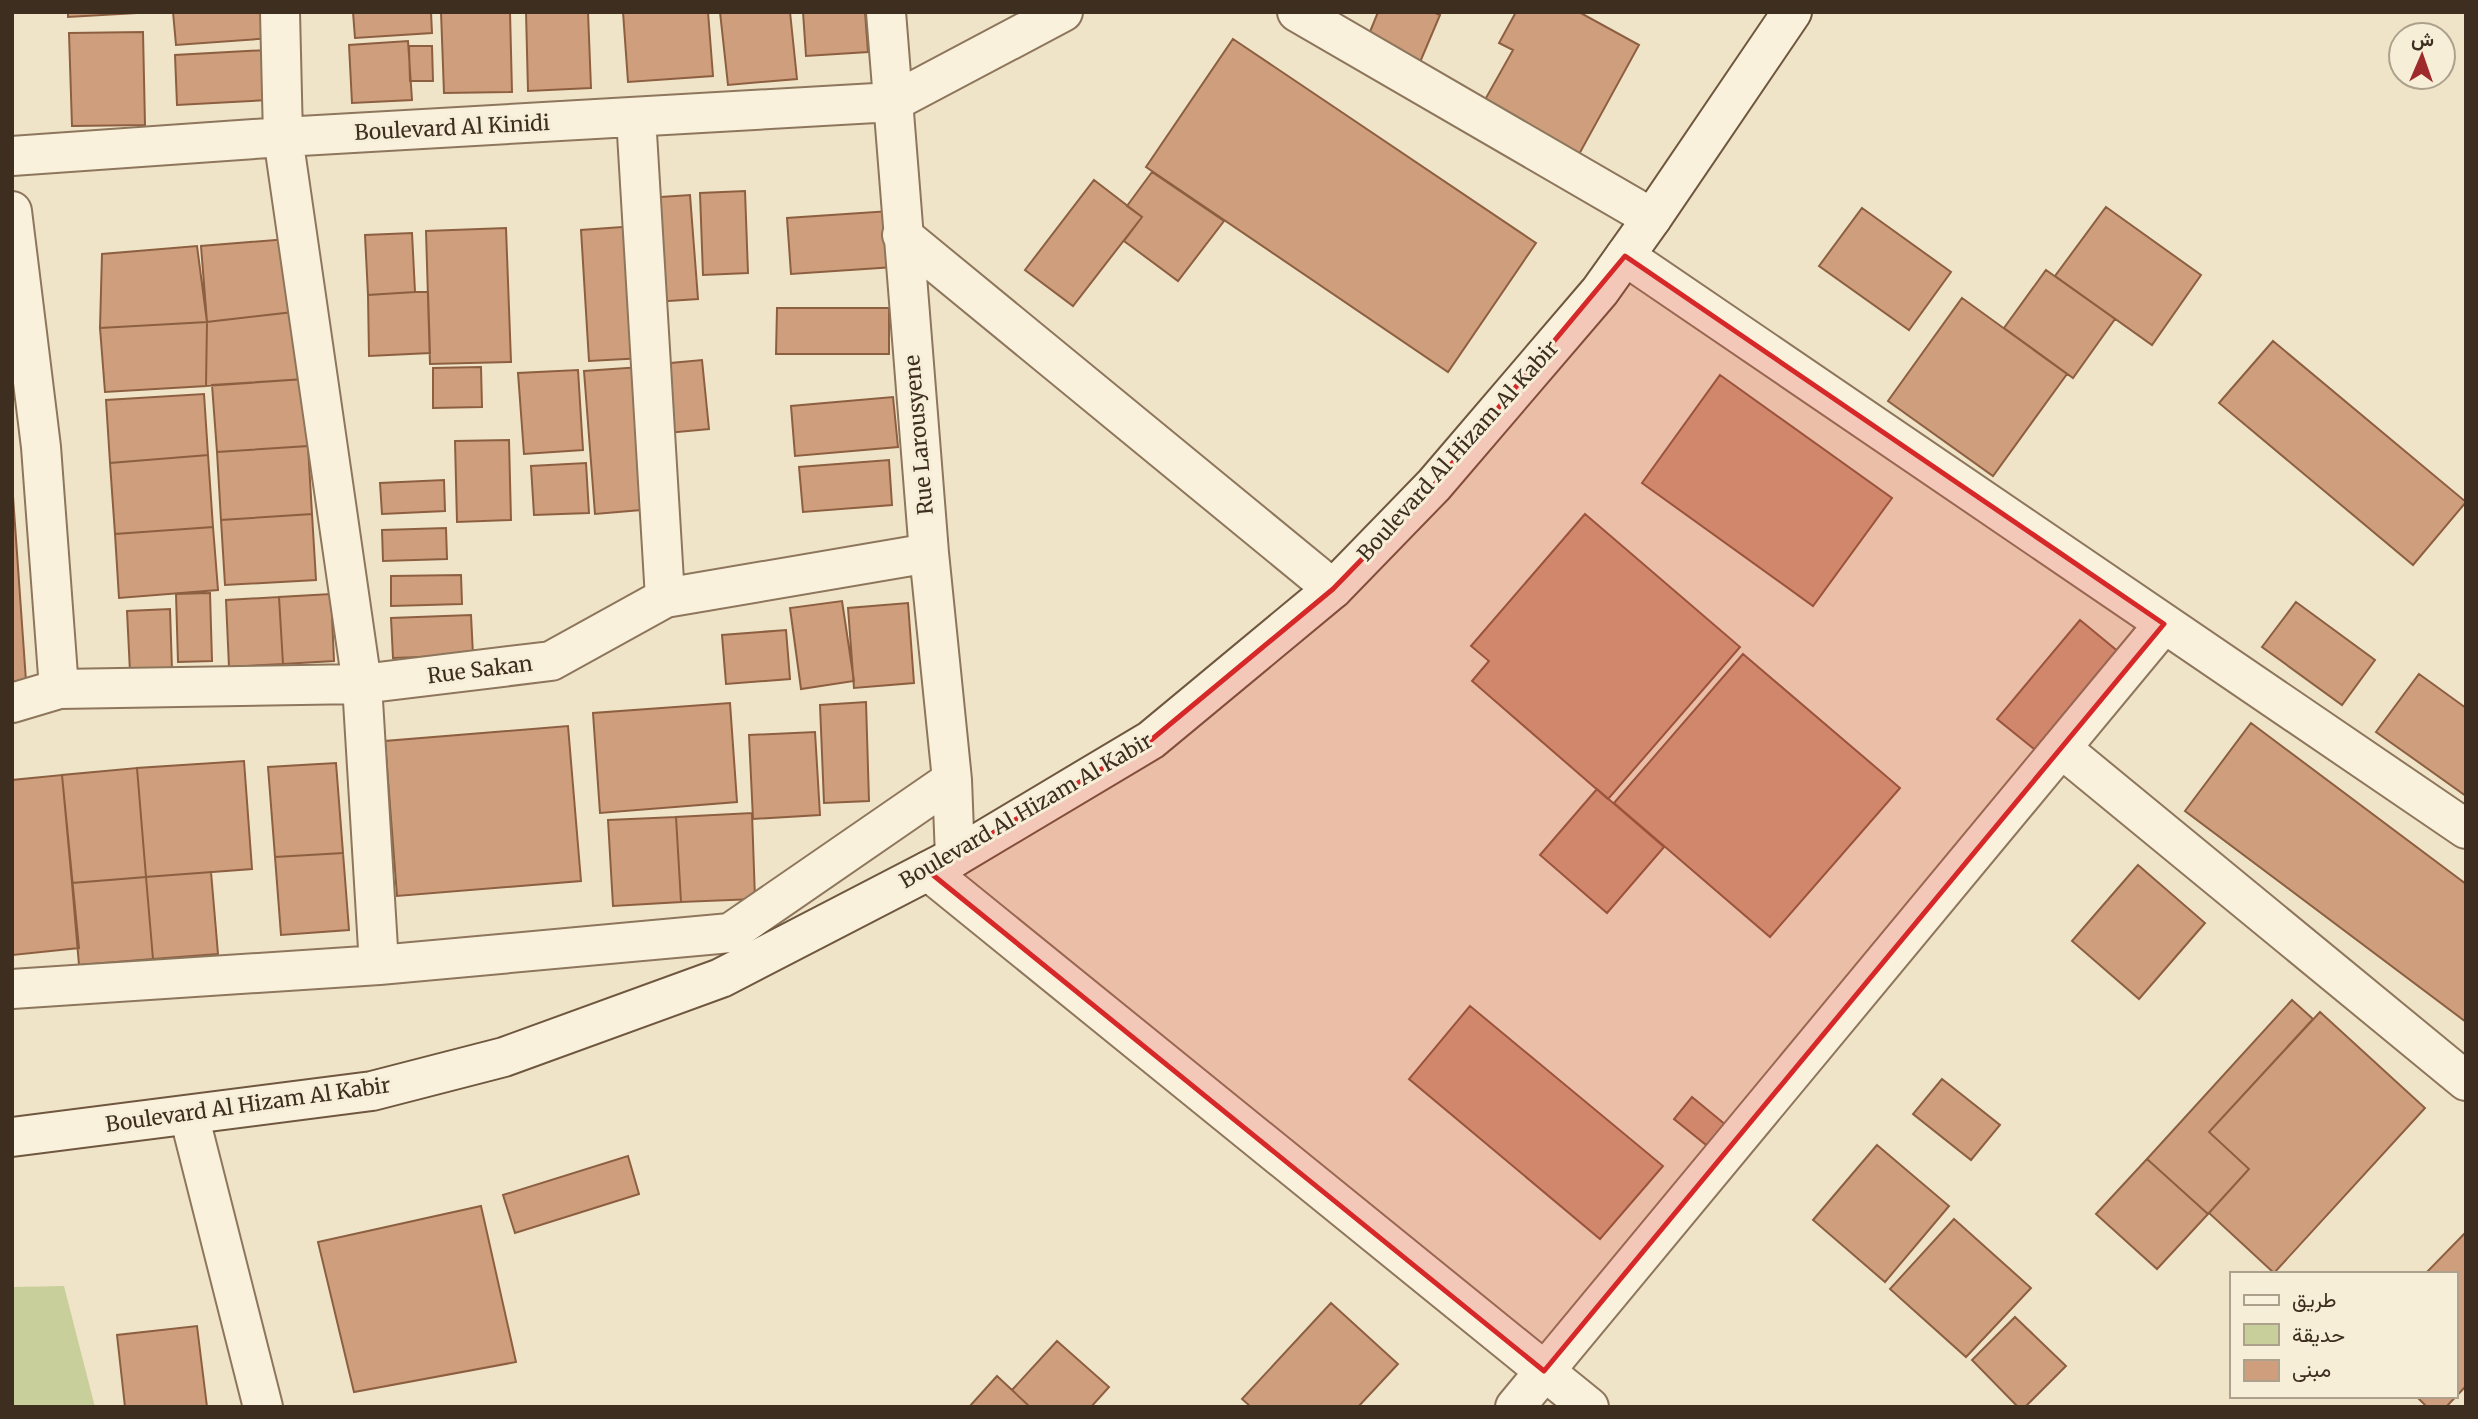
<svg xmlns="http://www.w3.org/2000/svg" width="2478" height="1419" viewBox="0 0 2478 1419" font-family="Merriweather,Vazirmatn,serif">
	<rect width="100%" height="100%" fill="#f0e4c8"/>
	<!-- green -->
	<path fill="#c9cf9b" d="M64,1286L95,1407H12V1287Z"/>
	<!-- building -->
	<path fill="#cf9f7d" stroke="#8d5f41" stroke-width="2" d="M68,12H155L68,17Z
		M173,12H270L272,38L176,45Z
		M353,12H431L432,33L355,38Z
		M441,12H510L512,92L444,93Z
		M526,12H588L591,88L528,91Z
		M623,12H708L713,76L628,82Z
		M720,12H790L797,79L728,85Z
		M803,12H865L868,52L806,56Z
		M1378,12H1433L1440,15L1418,67L1365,44Z
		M1516,12H1579L1639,45L1577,158L1482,105L1513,50L1499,43Z
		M143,32L145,125L72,126L69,33Z
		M1233,39L1536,243L1448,372L1146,167Z
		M408,41L412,100L352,103L349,45Z
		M409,46H432L433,81H410Z
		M266,50L269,100L177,105L175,55Z
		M1152,172L1224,221L1178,281L1124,241L1142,217L1127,206Z
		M1094,180L1142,217L1073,306L1025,270Z
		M745,191L748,273L703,275L700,193Z
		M690,195L698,299L654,302L646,198Z
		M2106,207L2201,275L2152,345L2055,276Z
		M1862,208L1951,272L1909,330L1819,266Z
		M890,211L894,267L791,274L787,218Z
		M636,226L644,358L589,361L581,230Z
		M506,228L511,362L430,364L426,231Z
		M412,233L415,292L368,295L365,235Z
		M288,239L293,312L207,322L201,246Z
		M197,246L207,322L100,328L102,254Z
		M2046,270L2115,319L2073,378L2004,328Z
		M415,292H428L430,353L369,356L368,295Z
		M1962,298L2067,374L1993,476L1888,401Z
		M777,308H889V354H776Z
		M293,312L304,379L206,386L207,322Z
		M207,322L206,386L105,392L100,328Z
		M2273,341L2466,502L2413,565L2219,403Z
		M702,360L709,429L667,433L660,364Z
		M481,367L482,407L433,408V368Z
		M641,367L653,509L595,514L584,371Z
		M578,370L583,450L524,454L518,373Z
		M1720,375L1892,498L1813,606L1642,483Z
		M304,379L308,446L217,452L212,385Z
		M204,394L208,455L110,463L106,400Z
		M893,397L898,447L795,456L791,406Z
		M509,440L511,520L457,522L455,441Z
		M308,446L312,514L221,520L217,452Z
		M208,455L213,527L115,534L110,463Z
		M889,460L892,505L803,512L799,467Z
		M586,463L589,513L534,515L531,466Z
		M444,480L445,511L382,514L380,483Z
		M12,482L26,681L12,682Z
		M312,514L316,580L225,585L221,520Z
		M1585,514L1740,647L1608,799L1472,681L1489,661L1471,646Z
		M213,527L218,590L119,598L115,534Z
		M446,528L447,559L383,561L382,530Z
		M461,575L462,604L391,606V576Z
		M210,593L212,661L178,662L176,594Z
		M331,594L334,661L283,664L279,597Z
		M279,597L283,664L229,667L226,600Z
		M842,601L854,681L801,689L790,608Z
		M2296,602L2375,660L2342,705L2262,647Z
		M908,603L914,683L854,688L848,608Z
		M170,609L172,670L130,672L127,611Z
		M471,615L473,655L393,658L391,618Z
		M2080,620L2126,658L2044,757L1997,719Z
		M786,630L790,679L726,684L722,635Z
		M1743,654L1900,788L1770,937L1614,803Z
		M2419,674L2466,708V796L2376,732Z
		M866,702L869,801L824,803L820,705Z
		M730,703L737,802L600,813L593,713Z
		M2251,723L2466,884V1022L2185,811Z
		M568,726L581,881L397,896L385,741Z
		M815,732L820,815L753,819L749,735Z
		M244,761L252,869L146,877L137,768Z
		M336,763L343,853L275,857L268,767Z
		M137,768L146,877L72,883L62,775Z
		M62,775L79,948L13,955L12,780Z
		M1597,789L1664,847L1607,913L1540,855Z
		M752,813L755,899L681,902L676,817Z
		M676,817L681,902L613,906L608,820Z
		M343,853L349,930L281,935L275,857Z
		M2138,865L2205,923L2139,999L2072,941Z
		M211,872L218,954L153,959L146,877Z
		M146,877L153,959L79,965L72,883Z
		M2292,1000L2313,1019L2209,1132L2249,1169L2208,1214L2147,1159Z
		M1470,1006L1663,1166L1600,1239L1409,1079Z
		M2320,1012L2425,1108L2274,1273L2209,1213L2249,1169L2209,1132Z
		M1942,1079L2000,1125L1971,1160L1913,1114Z
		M1692,1097L1749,1144L1731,1165L1674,1119Z
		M1877,1145L1949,1206L1885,1282L1813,1220Z
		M628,1156L639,1194L515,1233L503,1195Z
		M2147,1159L2208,1214L2157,1269L2096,1214Z
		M481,1206L516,1362L354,1392L318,1242Z
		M1954,1219L2031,1288L1966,1357L1890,1289Z
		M2466,1232V1386L2446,1407H2427L2416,1396H2455V1274H2425Z
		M1331,1303L1398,1364L1358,1407H1251L1242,1399Z
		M2015,1317L2066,1366L2025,1407H2018L1972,1360Z
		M197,1326L207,1407H125L117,1335Z
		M1057,1341L1109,1387L1091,1407H1030L1012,1390Z
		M997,1376L1012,1390L1030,1407H969Z"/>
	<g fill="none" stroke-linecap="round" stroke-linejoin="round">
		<defs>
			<path id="minor" d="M280,12L283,137L362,684L379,965
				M886,12L929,553L952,780L955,857
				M1297,12L1652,218
				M636,117L665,598
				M12,156L283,137L893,102L1063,12
				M12,211L41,447L59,689
				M902,235L1333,589
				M1625,256L2466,829
				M12,703L59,689L362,684L551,661L665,598L929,553
				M2061,748L2466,1081
				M928,871L1589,1407
				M12,989L379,965L730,933L952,780
				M189,1115L263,1407
				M1515,1407L2164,624"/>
			<path id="secondary" d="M12,1137L372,1091L504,1057L721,978L955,857L1151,740L1333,589L1434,485L1600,291L1652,218L1792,12"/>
		</defs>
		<!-- minor casing -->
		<use href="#minor" stroke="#8d765c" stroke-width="42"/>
		<!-- secondary casing -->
		<use href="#secondary" stroke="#6f573f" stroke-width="42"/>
		<!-- minor -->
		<use href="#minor" stroke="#faf1dc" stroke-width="38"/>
		<!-- secondary -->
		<use href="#secondary" stroke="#faf1dc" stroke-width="38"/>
	</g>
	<!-- marked area -->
	<path fill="#d62828" fill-opacity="0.2" stroke="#d62828" stroke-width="5" stroke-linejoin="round" d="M1625,256L2164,624L1544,1371L928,871L1151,740L1333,589L1434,485Z"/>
	<g text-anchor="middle" stroke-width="6" stroke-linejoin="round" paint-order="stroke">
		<!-- street labels -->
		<g font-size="21" fill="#3d2e20" stroke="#f7eed8">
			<text transform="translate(452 128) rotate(-3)" y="7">Boulevard Al Kinidi</text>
			<text transform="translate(919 435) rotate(-95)" y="7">Rue Larousyene</text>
			<text transform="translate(1458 451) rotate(-48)" y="7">Boulevard Al Hizam Al Kabir</text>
			<text transform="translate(480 670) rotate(-7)" y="7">Rue Sakan</text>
			<text transform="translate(1026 811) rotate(-30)" y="7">Boulevard Al Hizam Al Kabir</text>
			<text transform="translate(248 1105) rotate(-8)" y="7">Boulevard Al Hizam Al Kabir</text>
		</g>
	</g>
	<!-- border -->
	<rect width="2478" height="1419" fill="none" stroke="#3d2e20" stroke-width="28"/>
	<!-- legend -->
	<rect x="2230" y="1272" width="228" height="126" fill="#f7eed8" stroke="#ada18e" stroke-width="2"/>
	<rect x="2244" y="1295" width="35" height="10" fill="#faf1dc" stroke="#ada18e" stroke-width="2"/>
	<text x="2292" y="1307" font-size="21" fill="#3d2e20">طريق</text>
	<rect x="2244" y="1324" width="35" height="21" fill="#c9cf9b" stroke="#ada18e" stroke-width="2"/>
	<text x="2292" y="1342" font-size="21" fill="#3d2e20">حديقة</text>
	<rect x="2244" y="1360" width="35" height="21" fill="#cf9f7d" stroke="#ada18e" stroke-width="2"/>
	<text x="2292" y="1377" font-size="21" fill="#3d2e20">مبنى</text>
	<!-- north arrow -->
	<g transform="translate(2422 56) rotate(2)"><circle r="33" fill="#f7eed8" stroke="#ada18e" stroke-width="2"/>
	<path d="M0-5L12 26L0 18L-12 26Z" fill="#9e2a2b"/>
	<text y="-10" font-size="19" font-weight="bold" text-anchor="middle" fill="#3d2e20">ش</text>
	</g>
</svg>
